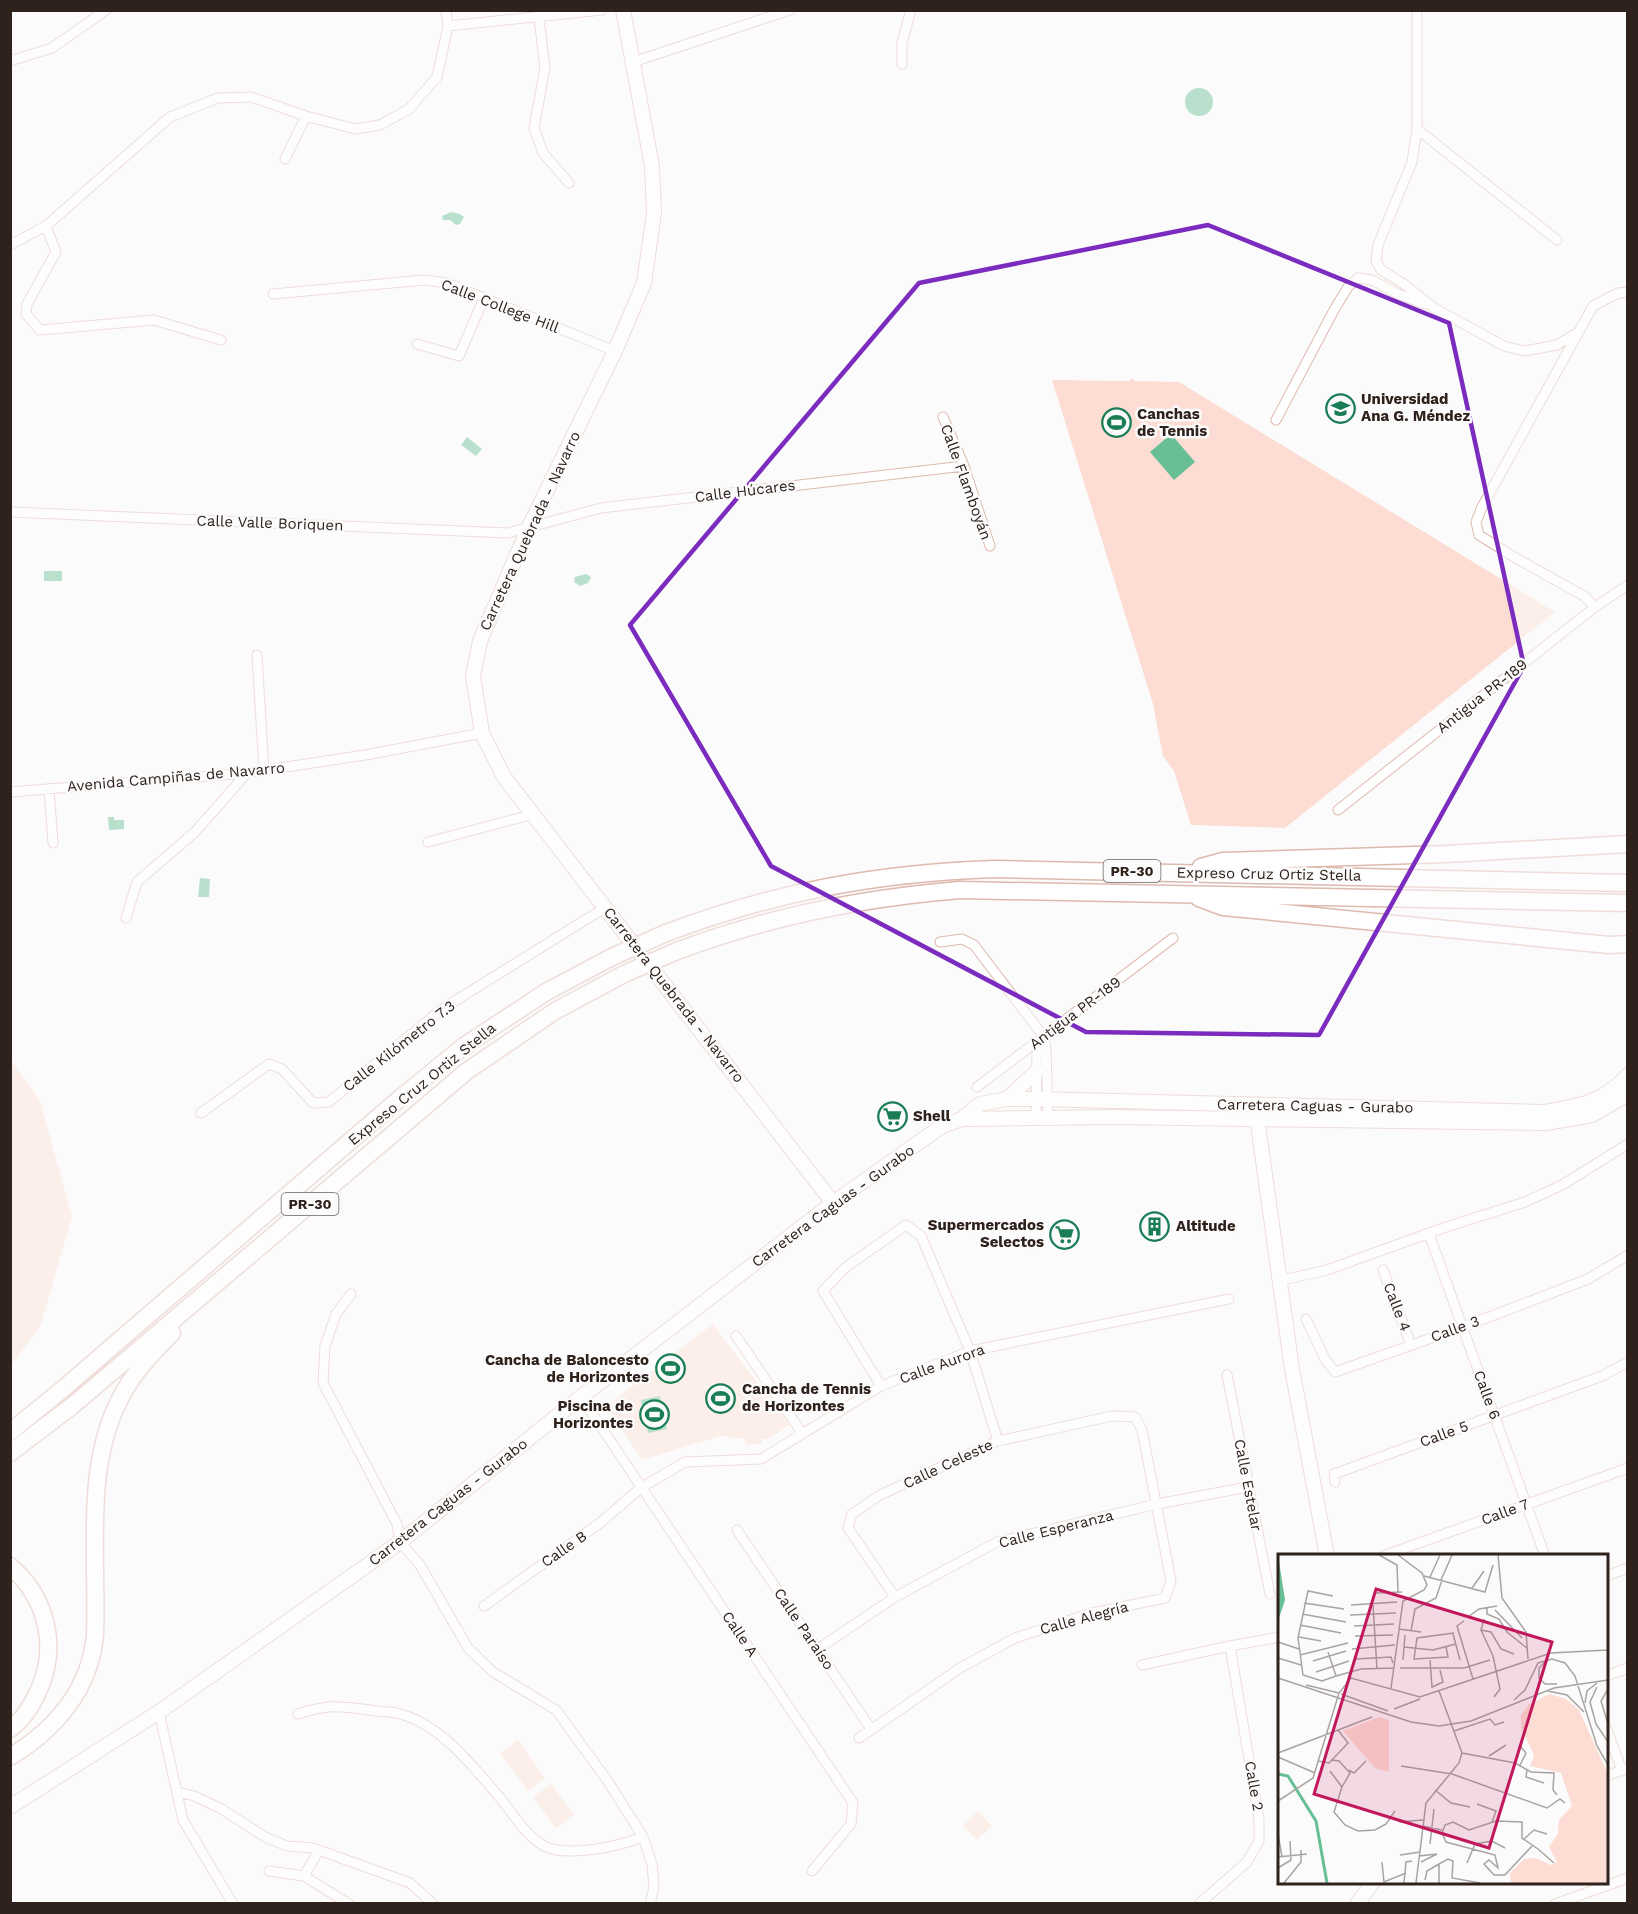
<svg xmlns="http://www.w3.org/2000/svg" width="1638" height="1914" viewBox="0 0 1638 1914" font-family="'Work Sans',sans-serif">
	<rect width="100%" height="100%" fill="#fbfbfb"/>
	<!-- green -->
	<path fill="#fdddd3" d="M1132,378L1135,381L1179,382L1555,612L1285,828L1191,825L1174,771L1163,756L1153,704L1052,380L1129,381Z
		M10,1059L40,1101L72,1217L40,1327L11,1365Z
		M713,1324L789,1425L769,1439H762V1443L746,1445L745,1439L720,1436L642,1460L606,1406Z
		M518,1740L545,1778L528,1791L500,1753Z
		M551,1784L574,1815L556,1828L533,1797Z
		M978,1811L992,1826L977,1840L963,1825Z"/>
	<!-- water -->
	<path fill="#68be95" d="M1185 102a14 14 0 1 1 28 0a14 14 0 1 1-28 0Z
		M451,212L460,214L464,217L460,224L456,225L450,220H443L442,216Z
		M1171,434L1195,462L1174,480L1150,452Z
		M467,437L482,449L476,456L461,445Z
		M44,571H62V581H44Z
		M586,574L591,577L588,583L580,586L574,582L575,577Z
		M108,817H114V820H124V829L109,830Z
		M200,878L210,879L209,897H198Z
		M660,1396L667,1429L648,1433L641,1400Z"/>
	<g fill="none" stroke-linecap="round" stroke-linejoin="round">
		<defs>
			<path id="street" d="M538,10L545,68L534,128L543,153L569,183
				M1417,10V129L1557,240
				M448,26L602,10
				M10,61L52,48L106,10
				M633,62L790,10
				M902,64V43L911,10
				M1417,129L1412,162L1378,245L1376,261L1381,270L1404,284L1434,308L1504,346L1524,351L1557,345L1577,333
				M285,159L306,116
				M46,226L56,252L27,304L26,314L40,330L154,320L221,340
				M10,245L46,226L170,117L218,98L251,97L306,116L355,129L380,125L409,109L437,77L448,26L446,10
				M273,294L424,280L447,283L615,351
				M417,344L459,356L484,298
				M943,417L964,466L990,546
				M1276,420L1334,310L1348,287L1358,278L1372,280L1398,294L1425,304
				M10,512L508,533L601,508L964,466
				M1595,607L1584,596L1514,557L1479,535L1476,522L1482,507L1593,306L1618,293L1628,292
				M257,655L264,770
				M49,789L53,843
				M10,792L247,773L365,755L482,733
				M1338,810L1595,607L1628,585
				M428,842L534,814
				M126,918L137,882L195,832L247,773
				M940,942L962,939L974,945L1044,1037
				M977,1087L1173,938
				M201,1113L269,1064L282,1069L313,1103L329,1102L442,1009L606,907
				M1036,1118L1037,1053L1044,1037L1046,1049L1048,1118
				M1429,1234L1545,1556
				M1383,1270L1411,1345
				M1278,1281L1327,1270L1446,1227L1525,1202L1562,1185L1628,1144
				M351,1294L336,1314L325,1346L323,1383L397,1524L400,1542L420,1565L468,1648L493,1672L556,1710L607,1780L643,1837L652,1864L654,1887L650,1904
				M1306,1319L1325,1359L1335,1372L1463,1327L1588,1279L1628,1255
				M736,1336L802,1433
				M1227,1375L1270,1594
				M881,1386L823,1291L846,1267L906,1225L921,1236L970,1351L998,1441
				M581,1397L853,1803L851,1824L812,1871
				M1335,1482L1334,1474L1602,1376L1628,1362
				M737,1530L871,1729
				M1383,1556L1628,1468
				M1606,1576L1628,1568
				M484,1606L600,1523L642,1487L685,1462L761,1459L881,1386L970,1351L1229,1299
				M818,1649L895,1597L997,1542L1157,1504L1248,1487
				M1142,1665L1230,1646L1280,1637
				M1606,1676L1628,1668
				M159,1712L183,1820L233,1904
				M298,1714C328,1704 339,1706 370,1710C380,1712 391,1711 401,1714C444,1727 473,1767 501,1799C513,1814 527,1837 544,1846C568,1858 619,1846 643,1837
				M1606,1727L1622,1771
				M859,1738L960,1668L1015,1638L1092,1613L1165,1598L1171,1581L1142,1430L1135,1417L1112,1416L998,1441L880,1495L852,1514L848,1528L895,1597
				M1606,1776L1625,1769
				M178,1792L194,1796L220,1808L265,1837L287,1846L313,1848L410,1883L433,1904
				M269,1871L304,1876L349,1904
				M304,1876L319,1850
				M1199,1904L1247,1862L1259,1841V1819L1230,1646
				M1555,1904L1628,1878"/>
			<path id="secondary" d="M623,10L652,166L654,213L644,283L615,351L528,529L480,641L473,676L482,733L504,777L833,1203
				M1007,1099L1037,1071
				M1256,1110L1292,1369L1327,1556
				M962,1119L1115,1117L1546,1123L1592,1115L1628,1094
				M10,1807L159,1712L400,1542L581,1397L833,1203L942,1126L962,1119L980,1104L1007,1099H1037L1544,1112C1578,1106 1603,1103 1628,1075
				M1357,1904L1373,1882"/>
			<path id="highway" d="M1201,867L1223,861L1446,854L1628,844
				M1199,898L1223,907L1609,945L1628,944
				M666,933C775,892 877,873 994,869L1628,883
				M677,951C770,916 861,898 960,890L1628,903
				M10,1432L64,1388L398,1100L464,1046L546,992L612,957
				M10,1453L72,1406L467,1071L555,1011L624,974
				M10,1566C47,1598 59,1647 38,1692C31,1706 24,1719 10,1729
				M10,1757C56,1729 90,1689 95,1635C98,1561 84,1469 119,1401C131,1375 152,1353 172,1333"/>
		</defs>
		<!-- street casing -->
		<use href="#street" stroke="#deb9ae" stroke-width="11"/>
		<!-- secondary casing -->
		<use href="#secondary" stroke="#deb9ae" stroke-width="16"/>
		<!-- highway casing -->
		<use href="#highway" stroke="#deb9ae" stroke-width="19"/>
		<!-- street -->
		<use href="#street" stroke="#fff" stroke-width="9"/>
		<!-- secondary -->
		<use href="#secondary" stroke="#fff" stroke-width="14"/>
		<!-- highway -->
		<use href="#highway" stroke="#fff" stroke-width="16"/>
		<defs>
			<path id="highway-bridge" d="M612,957L666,933
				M624,974L677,951"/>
		</defs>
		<!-- highway-bridge casing -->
		<use href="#highway-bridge" stroke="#deb9ae" stroke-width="19" stroke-linecap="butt"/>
		<!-- highway-bridge -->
		<use href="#highway-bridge" stroke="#fff" stroke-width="16"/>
	</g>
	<!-- marked area -->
	<path d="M0 0H1638V1914H0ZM1208,225L1449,323L1524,666L1319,1035L1086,1032L771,866L630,625L919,283Z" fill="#fbfbfb" fill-opacity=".55" fill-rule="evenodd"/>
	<path fill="none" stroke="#7b2cbf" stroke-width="4.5" stroke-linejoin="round" d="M1208,225L1449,323L1524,666L1319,1035L1086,1032L771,866L630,625L919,283Z"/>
	<!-- icons -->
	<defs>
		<symbol id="university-ring" viewBox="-11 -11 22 22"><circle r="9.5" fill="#fbfbfb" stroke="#197d56" stroke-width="1.5"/><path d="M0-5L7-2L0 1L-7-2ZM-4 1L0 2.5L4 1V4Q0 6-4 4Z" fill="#197d56"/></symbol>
		<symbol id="stadium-ring" viewBox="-11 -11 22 22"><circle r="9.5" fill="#fbfbfb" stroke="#197d56" stroke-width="1.5"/><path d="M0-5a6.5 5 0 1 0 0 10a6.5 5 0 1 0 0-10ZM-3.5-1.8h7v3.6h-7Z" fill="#197d56"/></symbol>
		<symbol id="supermarket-ring" viewBox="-11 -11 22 22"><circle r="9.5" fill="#fbfbfb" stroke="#197d56" stroke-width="1.5"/><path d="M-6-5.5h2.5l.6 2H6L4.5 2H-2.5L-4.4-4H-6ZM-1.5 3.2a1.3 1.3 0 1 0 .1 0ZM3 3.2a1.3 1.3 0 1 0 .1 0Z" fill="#197d56"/></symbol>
		<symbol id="building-ring" viewBox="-11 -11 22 22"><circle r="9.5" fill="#fbfbfb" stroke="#197d56" stroke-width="1.5"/><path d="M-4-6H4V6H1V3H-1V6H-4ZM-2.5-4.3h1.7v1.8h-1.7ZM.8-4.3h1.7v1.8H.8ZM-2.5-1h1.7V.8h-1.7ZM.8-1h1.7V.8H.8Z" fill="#197d56"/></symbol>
	</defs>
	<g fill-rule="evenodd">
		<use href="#university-ring" x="1324" y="392" width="33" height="33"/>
		<use href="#stadium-ring" x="1100" y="406" width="33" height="33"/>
		<use href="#supermarket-ring" x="876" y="1100" width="33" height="33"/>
		<use href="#building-ring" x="1138" y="1210" width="33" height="33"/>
		<use href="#supermarket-ring" x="1048" y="1218" width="33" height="33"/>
		<use href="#stadium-ring" x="654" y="1352" width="33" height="33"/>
		<use href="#stadium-ring" x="704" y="1382" width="33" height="33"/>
		<use href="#stadium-ring" x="638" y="1398" width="33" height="33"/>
	</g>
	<g text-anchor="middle" stroke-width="5" stroke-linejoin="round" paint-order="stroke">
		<!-- shield labels -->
		<g fill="#fbfbfb" stroke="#6c625f" stroke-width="1.5">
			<rect x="1103.5" y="860" width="57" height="22" rx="4.5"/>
			<rect x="281.5" y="1193" width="57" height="22" rx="4.5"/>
		</g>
		<g font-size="14" font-weight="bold" fill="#2f211c">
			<text x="1132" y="876">PR-30</text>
			<text x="310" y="1209">PR-30</text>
		</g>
		<!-- street labels -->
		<g font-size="15" fill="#2f211c" stroke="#fbfbfb">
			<text transform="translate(500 306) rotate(21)" y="5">Calle College Hill</text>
			<text transform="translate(966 482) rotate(70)" y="5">Calle Flamboyán</text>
			<text transform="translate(745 491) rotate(-7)" y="5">Calle Húcares</text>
			<text transform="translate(270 523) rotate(2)" y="5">Calle Valle Boriquen</text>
			<text transform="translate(530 531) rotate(-65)" y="5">Carretera Quebrada - Navarro</text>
			<text transform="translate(1482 696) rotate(-38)" y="5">Antigua PR-189</text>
			<text transform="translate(176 777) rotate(-5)" y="5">Avenida Campiñas de Navarro</text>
			<text transform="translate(1269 874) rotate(1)" y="5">Expreso Cruz Ortiz Stella</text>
			<text transform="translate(674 995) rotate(52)" y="5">Carretera Quebrada - Navarro</text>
			<text transform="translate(1075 1013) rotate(-37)" y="5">Antigua PR-189</text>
			<text transform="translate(399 1046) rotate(-38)" y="5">Calle Kilómetro 7.3</text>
			<text transform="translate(422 1084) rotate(-39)" y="5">Expreso Cruz Ortiz Stella</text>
			<text transform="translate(1315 1106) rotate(1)" y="5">Carretera Caguas - Gurabo</text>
			<text transform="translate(833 1206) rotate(-36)" y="5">Carretera Caguas - Gurabo</text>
			<text transform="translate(1397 1307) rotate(69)" y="5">Calle 4</text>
			<text transform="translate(1455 1329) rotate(-20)" y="5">Calle 3</text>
			<text transform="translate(942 1364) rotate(-20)" y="5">Calle Aurora</text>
			<text transform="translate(1487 1395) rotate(70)" y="5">Calle 6</text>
			<text transform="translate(1444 1434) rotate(-20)" y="5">Calle 5</text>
			<text transform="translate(948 1464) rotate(-25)" y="5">Calle Celeste</text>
			<text transform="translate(1248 1485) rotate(79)" y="5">Calle Estelar</text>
			<text transform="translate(448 1502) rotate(-38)" y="5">Carretera Caguas - Gurabo</text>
			<text transform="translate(1505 1512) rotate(-20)" y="5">Calle 7</text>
			<text transform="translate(1056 1529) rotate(-14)" y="5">Calle Esperanza</text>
			<text transform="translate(564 1549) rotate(-35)" y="5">Calle B</text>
			<text transform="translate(1084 1618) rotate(-15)" y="5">Calle Alegría</text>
			<text transform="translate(804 1629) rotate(56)" y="5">Calle Paraíso</text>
			<text transform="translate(740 1634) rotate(56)" y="5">Calle A</text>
			<text transform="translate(1254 1786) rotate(80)" y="5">Calle 2</text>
		</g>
		<!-- poi labels -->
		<g font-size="15" font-weight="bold" fill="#2f211c" stroke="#fbfbfb" text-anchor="start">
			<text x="1361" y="404">Universidad<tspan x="1361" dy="17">Ana G. Méndez</tspan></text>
			<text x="1137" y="419">Canchas<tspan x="1137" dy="17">de Tennis</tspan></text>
			<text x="913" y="1121">Shell</text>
			<text x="1044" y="1230" text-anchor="end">Supermercados<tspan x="1044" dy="17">Selectos</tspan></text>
			<text x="1176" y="1231">Altitude</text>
			<text x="649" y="1365" text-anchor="end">Cancha de Baloncesto<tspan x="649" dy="17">de Horizontes</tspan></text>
			<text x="742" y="1394">Cancha de Tennis<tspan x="742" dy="17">de Horizontes</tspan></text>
			<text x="633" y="1411" text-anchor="end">Piscina de<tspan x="633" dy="17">Horizontes</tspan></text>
		</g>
	</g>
	<!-- overview -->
	<g transform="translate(1278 1554)">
		<rect width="330" height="330" fill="#fbfbfb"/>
		<path d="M272,140L288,145L301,156L330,220V329H233L232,319L246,305L257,304L273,311L279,308L271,293L280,280L281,266L294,252L283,219L252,212L256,201L243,174V161L251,150ZM101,163L111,166V218L97,214L65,177Z" fill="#fdddd3"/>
		<path d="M0,1L7,46L0,67Z" fill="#68be95"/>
		<path fill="none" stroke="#68be95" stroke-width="3" d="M0,220L10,222L38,267L49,329"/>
		<path fill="none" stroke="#a9a4a2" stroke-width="1.5" d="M101,1L119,11L120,38M220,1L224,44L248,78L250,105M146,22L207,38L215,11M152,23L162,1M163,26L174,1M194,34L206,17M97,39L124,38M55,42L30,37L20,84L25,121L44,127L58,122M26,49L66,55M73,51L119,48M95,51L99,115M209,54V60L221,65L229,78L250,95M217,56L244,84M24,60L68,68M72,61L118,59M190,63L201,55L219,52M206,65L203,76L215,102L222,135L216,143M186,67L179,72L195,125M22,71L63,79M76,72L116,70M121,75L143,78M203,76L213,78L223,95L236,100M133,77L137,55L158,44L164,26M175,80L182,106M77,82L115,81M21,83L43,87M0,88L21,95M126,93L155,96L178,90M168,93L170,103L136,105L139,84L176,79M74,95L117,91M50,98L58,122L83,115L116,114M22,101L70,89M0,104L23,111M78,105L113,103L115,109M125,106L127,81M152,106L154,133L165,128L162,116M35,107L68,97M267,108L261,114V124L267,130H279M122,114H186L212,106M38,118L71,107M0,124L133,168L161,172L193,167L276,134L330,126M28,131L61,139M319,133L312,148L318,170L330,188M113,134L125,47L146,36L149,31L144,19L120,1M330,135L323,147L330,170M270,137L289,141L306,158M63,140L110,157M236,146L247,136L260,109L274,105L287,109L297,122L319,192L330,211M307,149L309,137L319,129M116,155L142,145M176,177L212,165L217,171L226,168M0,199L94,163M184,199L237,209L253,218L276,219L275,236L279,241M211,202L228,191M0,203L37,219M54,206L61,207L72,219L64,233M40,207L51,209L70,189L60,176M242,211L248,199L242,192M123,212L174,220L269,254L282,245L287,249M71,216L76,219L88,207M249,216L248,223L266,229M52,217L64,233L56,258L67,271L80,277L97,276L108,270L117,257M157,236L173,249L192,253M0,247L35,224L61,139L73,124L142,143L273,99L330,96M199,250L218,257L214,268M121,268L145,266M145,272L164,276M0,280L4,303M246,285L256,276L269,280M152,290L156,255M254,292L227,321H216L206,310L211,306L220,314L217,301L168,288L164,279L167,271L175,268L191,276L218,267L244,268V284L260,295L276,309M122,301L142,298M141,302L159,300L143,308M0,303L29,300M104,308L106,328L128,319M189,309L197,290L214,287L227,294M0,314L13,306L12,287M147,326L149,317L161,310M6,329L23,308V296M126,329L128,308L134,307M138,329L148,249L181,209L184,199L161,137M161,329V310L170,305L175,307L174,324L202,329"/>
		<path fill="#c2185b" fill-opacity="0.15" stroke="#c2185b" stroke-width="3" d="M98,35L274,88L211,294L36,240Z"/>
		<rect width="330" height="330" fill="none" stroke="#2f211c" stroke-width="3"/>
	</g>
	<!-- border -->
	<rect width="1638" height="1914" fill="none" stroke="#2f211c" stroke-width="24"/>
</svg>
